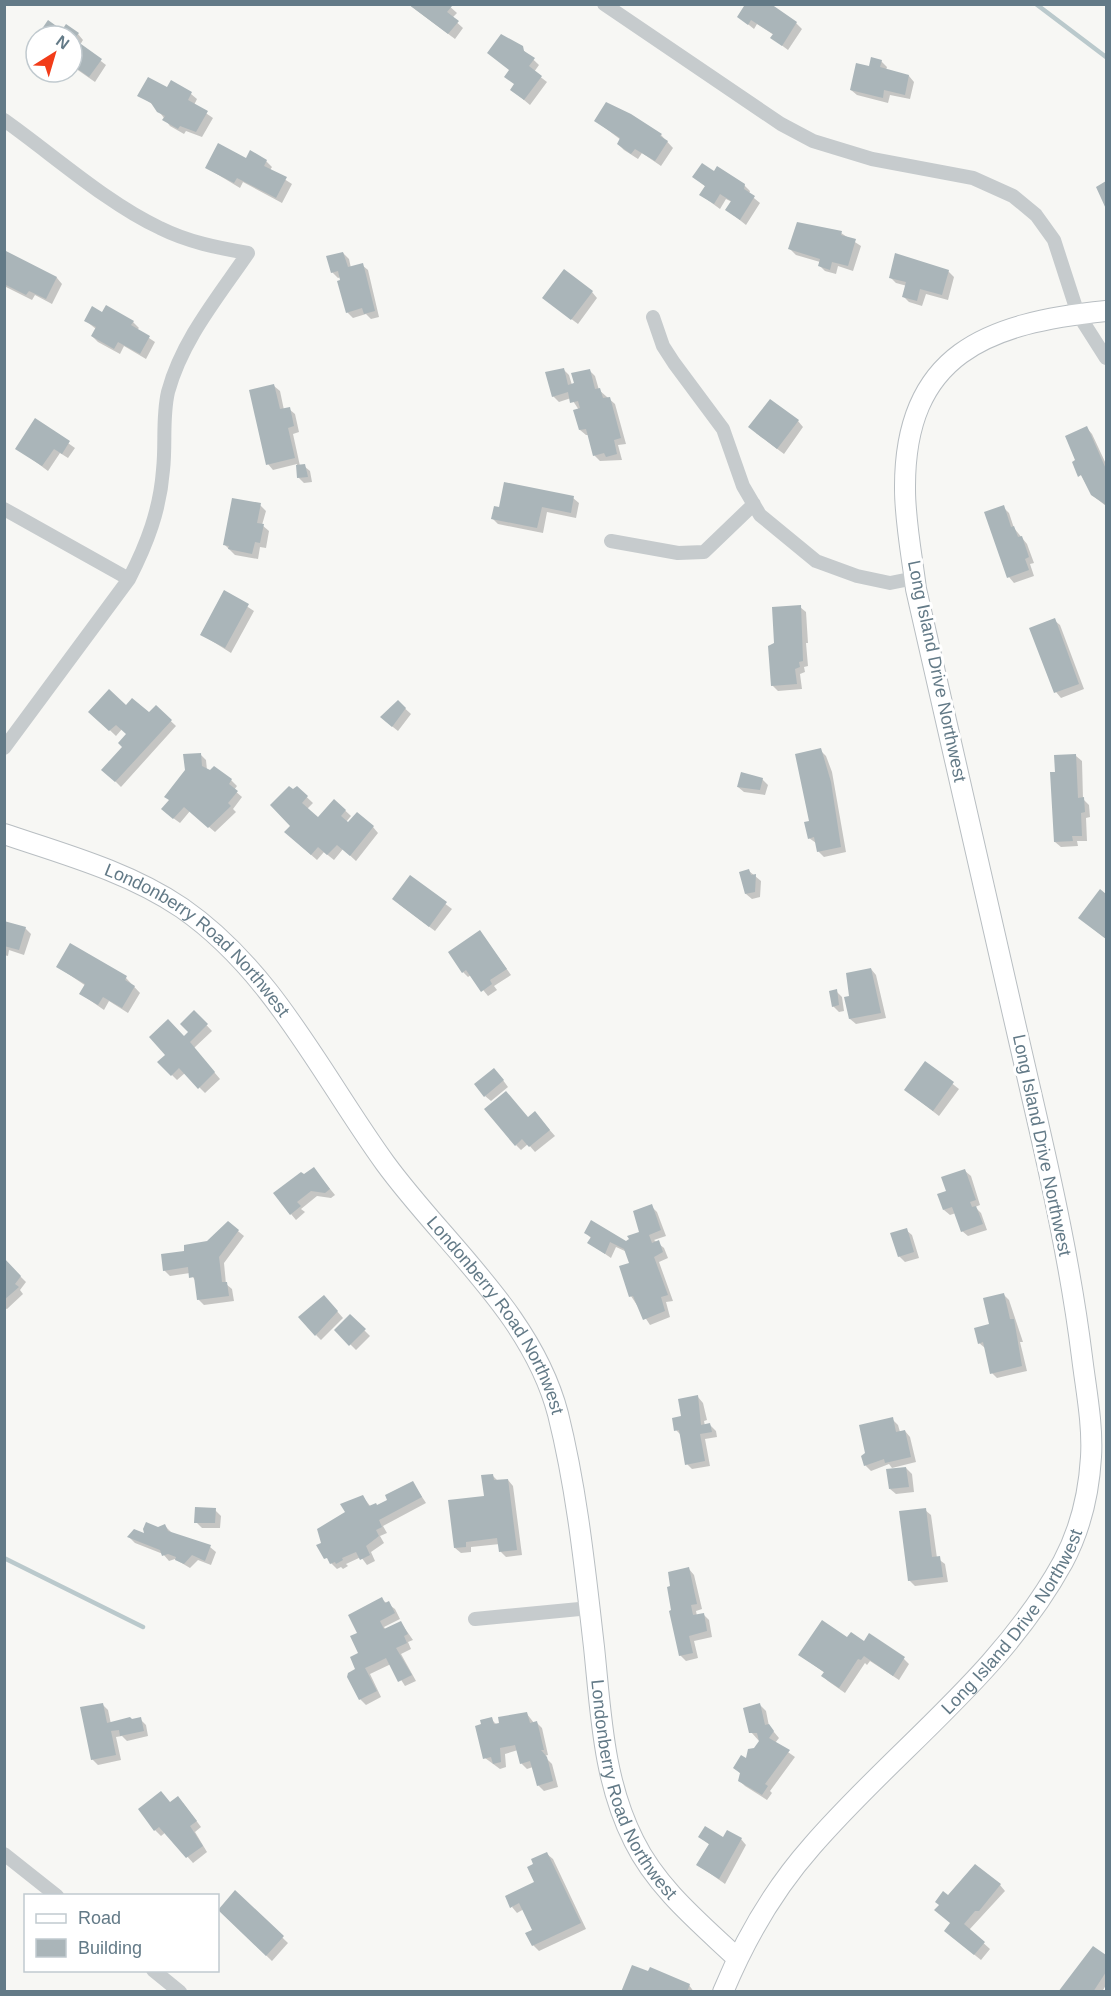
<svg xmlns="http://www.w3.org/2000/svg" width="1111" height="1996" viewBox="0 0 1111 1996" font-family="Arial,sans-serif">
	<rect width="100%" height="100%" fill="#f7f7f4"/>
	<!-- shadow -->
	<path fill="#0003" d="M408,4H447L457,13L452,18L463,28L455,39Z
		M739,17L796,23L802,29L788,50L772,38L774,35L757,24L754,29Z
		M62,33L78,34L83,40L80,45L106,65L95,82L72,66V36H38Z
		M518,45L539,65L534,72L547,82L530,105L518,95L511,70Z
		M881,61L887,67L886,70L909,76L914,82L910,99L890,95L888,103L857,95L851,90L870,68Z
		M168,89L191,94L197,99L194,105L213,118L202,137L186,131L184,134L170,126L155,106L139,95Z
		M630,115L661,135L673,148L661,166L642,153L638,159L624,150L618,144L621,140L596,121Z
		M246,160L266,161L272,167L270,170L292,184L282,203L243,182L240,188L207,168Z
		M715,173L744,185L750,191L749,194L760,203L746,225L727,210L732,202L726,199L720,209L701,195L706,187L694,177Z
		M841,233L861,246L853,271L838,266L836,274L825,271L819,265L820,262L796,255L790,249Z
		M4,251L57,278L62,284L52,304L35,295L32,300L4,286Z
		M343,253L349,259L351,268L362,265L368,270L379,317L371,319L366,314L353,318L347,312L341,277L338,278L332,272Z
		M948,271L954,277L948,300L926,294L922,306L909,302L903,296L907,286L896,283L890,277Z
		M592,292L597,298L578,324L550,303Z
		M86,321L133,322L139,328L137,330L155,342L146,359L124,346L120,354L98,342L92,336L96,329Z
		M563,369L569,375L572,385L589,370L595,376L599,390L615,404L626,444L618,445L622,460L600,461L594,455L589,435H586L580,430L579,410L571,398L559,402L553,396Z
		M274,386L280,391L284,410L289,409L295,414L299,432L293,434L300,466H304L310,471L312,482L304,483L298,477L297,464L273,470L268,464Z
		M35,420L75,448L68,458L60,453L48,471L17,448Z
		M798,421L803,427L784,454L756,433Z
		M1087,428L1092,434L1106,464V506L1092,495L1074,462L1077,461Z
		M573,498L579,503L576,518L547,512L543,533L498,524L493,519Z
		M260,505L266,511L262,525L269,531L266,548L260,547L258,559L235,555L224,544Z
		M1003,507L1009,513L1014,528L1027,544L1034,563L1030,564L1034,576L1014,583L1009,577Z
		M225,592L254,611L231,653L201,634Z
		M800,607L806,612L808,643H806L808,666L804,667L805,672L800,674L802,689L778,691L772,685L776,644Z
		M1054,620L1060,625L1084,689L1061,698L1056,692Z
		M398,702L411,714L398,731L388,723Z
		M126,707L149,715L156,707L176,726L121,787L104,770L124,747L128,734L122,729L116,736L96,717Z
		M820,750L826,756L832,772L846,852L824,857L818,851L816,843L809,838Z
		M200,754L206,760L207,770L210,772L214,768L231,780L237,786L234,790L242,797L233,809L236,812L215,832L190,811L180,823L169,815L170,801L187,770Z
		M1076,756L1082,761L1083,799L1089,805L1090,817L1086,818L1087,841H1077L1078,846L1061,847L1055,842L1057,773Z
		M762,779L768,785L765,795L744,792L738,787Z
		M297,788L313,803L307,809L319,819L335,801L351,816L346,822L373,827L378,833L356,861L343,849L334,860L324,852L317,860L292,838L294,791Z
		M749,871L761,881L760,897L752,899L746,894Z
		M410,877L452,909L435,931L399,904Z
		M1100,891L1106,896V939L1086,923Z
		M4,919L6,923L25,928L31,934L24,955L9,950L8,956L4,955Z
		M480,932L511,975L494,986L497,990L488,996L471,975L468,977L463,972Z
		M58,967L126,978L140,993L128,1013L109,1001L104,1010L81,994L86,986Z
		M871,969L876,975L886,1018L856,1024L850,1019L851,997Z
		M836,991L842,997L844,1011L839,1012L833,1006Z
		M194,1012L212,1031L194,1048L220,1079L205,1093L185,1073L177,1080L159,1062L190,1032Z
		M926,1063L959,1089L939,1116L912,1095Z
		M500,1076L508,1087L491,1101L485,1096Z
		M528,1119H540L555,1136L535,1152L528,1144L521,1150L516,1145Z
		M314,1169L335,1195L331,1198L317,1196L301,1209L305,1212L296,1220L291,1214L304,1176Z
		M965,1171L971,1176L980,1205L975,1207L981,1213L987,1230L968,1236L962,1231L956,1213L950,1215L944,1210L948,1192Z
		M651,1206L657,1212L666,1236L654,1240L664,1248L668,1258L659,1262L673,1301L666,1302L670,1317L650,1325L631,1296V1264L627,1252L616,1247L611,1258L589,1243L592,1239L585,1232L626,1243L641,1233Z
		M228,1223L244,1236L224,1263L226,1284L232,1289L234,1301L204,1305L198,1299L197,1283L190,1273L170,1276L164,1270L186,1252L208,1242Z
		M906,1230L912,1235L919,1258L905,1262L899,1256Z
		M4,1260L26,1282L20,1290L23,1294L7,1309L4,1308Z
		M1004,1295L1009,1300L1023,1342H1020L1027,1371L997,1378L992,1373L985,1348L979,1343L991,1325Z
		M329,1302L343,1318L321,1340L316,1335Z
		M350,1316L370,1336L356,1350L336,1330Z
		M698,1397L703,1403L707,1420L704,1421L705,1426L710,1425L716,1431L717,1437L705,1439L710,1466L692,1469L687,1464L682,1436L676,1430Z
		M892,1419L898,1425L900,1432L905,1431L910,1437L916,1462L892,1468L889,1464L871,1471L865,1465Z
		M906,1468L912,1474L914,1492L896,1494L890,1489Z
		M492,1475L498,1481L508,1480L513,1486L522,1555L506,1557L501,1552L500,1544L471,1547V1552L461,1553L455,1548L485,1497Z
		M413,1483L426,1503L383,1526L387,1533L380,1536L384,1543L371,1552L375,1561L367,1565L361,1557L346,1564L348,1566L343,1569L341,1567L337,1569L331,1563L322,1543L346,1512L363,1497L371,1507H378Z
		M215,1510L221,1516L220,1528H202L196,1522Z
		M925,1510L931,1515L937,1558L945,1564L948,1582L915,1586L909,1580Z
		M166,1527L172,1533L210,1547L216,1552L211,1565L198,1560L190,1568L175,1559L169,1561L163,1554L135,1543L129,1537L147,1536Z
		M689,1569L694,1575L702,1609L696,1611L697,1616L703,1614L709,1620L712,1637L694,1641L698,1658L686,1661L680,1655L673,1611Z
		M381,1599L395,1609L400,1619L384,1627L386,1630L401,1623L413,1640L408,1642L411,1649L401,1654L416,1681L405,1686L391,1664L370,1674L381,1697L366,1705L360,1699L359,1634Z
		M865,1643L904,1659L909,1664L899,1680L870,1661L867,1665L865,1663L845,1693L828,1681L823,1676L825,1673L800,1655Z
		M102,1704L108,1710L111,1724L140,1719L146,1725L148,1736L127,1741L122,1736L116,1737L121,1760L98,1765L92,1759Z
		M760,1705L766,1711L769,1726L779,1738L775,1743L795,1757L770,1791L772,1793L767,1800L745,1786L739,1780L741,1774L735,1768L747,1760L760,1742L751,1732Z
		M527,1714L534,1723H537L542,1728L548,1755L544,1756L552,1764L558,1787L544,1791L538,1785L533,1767L527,1769L521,1763L518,1750L505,1754L506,1767L500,1769L485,1758L491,1719L497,1725Z
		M170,1803H183L201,1827L195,1832L207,1852L193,1863L166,1832L161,1836L155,1830L140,1809Z
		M700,1837L741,1839L746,1845L725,1884L698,1865L710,1845Z
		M547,1854L553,1859L586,1929L539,1951L533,1945L534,1930L524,1909L517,1913L512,1907L536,1883Z
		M1000,1885L1005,1891L969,1930L990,1949L981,1960L951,1936L948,1897Z
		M235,1892L288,1943L272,1961L219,1910Z
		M1094,1948L1106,1957V1985L1102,1992H1060Z
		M689,1985L694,1992H623Z"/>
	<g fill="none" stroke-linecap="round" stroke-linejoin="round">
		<!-- stream -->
		<path stroke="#bac9cc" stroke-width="4.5" d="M1036,4L1106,57
			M4,1558L143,1627"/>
	</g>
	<!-- building -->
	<path fill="#aab5b9" d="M408,4H450L452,6L447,12L459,21L448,34Z
		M742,4H771L797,22L782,46L770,38L773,34L751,20L748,25L737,17L744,6Z
		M48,20L62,30L66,24L79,33L74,39L102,59L89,77L72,65V36H37Z
		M501,34L523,46L524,51L535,58L529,66L542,76L524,100L510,90L514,84L504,77L509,70L487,53Z
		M871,57L882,60L880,67L909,75L905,95L884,90L883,98L850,90L856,63L869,66Z
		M148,77L167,87L171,80L192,92L188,100L208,111L196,132L180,126L178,129L162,120L165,116L157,112L151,103L137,96Z
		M606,102L631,114L662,134L660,136L668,141L655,161L635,149L631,154L617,144L620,138L594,121Z
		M218,143L246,158L250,150L267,160L264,166L287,177L276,198L237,178L234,183L205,168Z
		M702,163L714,171L717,166L745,184L744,189L755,196L740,220L725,210L731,201L720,194L714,204L699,195L705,186L692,177Z
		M1106,181V209L1096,187Z
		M797,222L842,231L841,235L856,239L848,266L832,262L830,270L818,266L820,259L788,249Z
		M4,250L57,277L46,299L29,291L26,295L4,284Z
		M343,252L348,267L363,263L375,311L364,314L362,308L346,313L337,281L340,280L338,271L331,273L326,256Z
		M895,253L949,270L942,295L920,289L917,301L902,297L906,282L889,278Z
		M564,269L593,291L571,320L542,298Z
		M106,305L134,321L131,325L150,336L140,354L118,342L114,349L91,336L96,327L84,321L92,306L102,312Z
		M564,368L568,385L574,383L571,373L590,369L595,389L600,388L603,398L610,397L621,438L614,440L617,454L606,457L604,453L593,456L586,429L579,430L573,410L580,408L578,401L570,403L568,392L552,397L545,372Z
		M274,384L280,409L290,407L294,426L288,428L295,458L266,465L249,390Z
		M770,399L799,420L777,449L748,427Z
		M35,418L70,441L62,454L54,449L42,466L15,449Z
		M1087,426L1106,469V505L1091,495L1081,475L1078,477L1072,462L1075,460L1065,436Z
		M305,464L308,477L297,478L296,465Z
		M504,482L574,496L571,513L542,507L537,528L491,519L494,506L499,507Z
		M232,498L261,503L257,523L264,524L260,543L255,542L252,554L228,549L229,546L223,545Z
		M1004,505L1011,527L1014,526L1018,537L1022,536L1029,557L1025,559L1029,570L1007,578L984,512Z
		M224,590L249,604L225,648L200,635Z
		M801,605L803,661L799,662L800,667L795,669L797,684L771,686L768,646L774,643L772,607Z
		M1055,618L1079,684L1054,693L1029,628Z
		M109,689L126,705L132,698L149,712L156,705L172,720L115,782L101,770L122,747L118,743L126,734L116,725L109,731L88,712Z
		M398,700L406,708L392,727L380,717Z
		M821,748L831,782L841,847L817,852L814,837L808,839L804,822L809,821L795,754Z
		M201,753L202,766L210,770L214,766L232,779L229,784L238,791L228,803L231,806L208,828L184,807L173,819L161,809L169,800L164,797L185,770L183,754Z
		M1076,754L1078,798L1084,797L1085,812L1081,813L1082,836H1072L1073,841L1054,842L1050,772H1055L1054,755Z
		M741,772L763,778L760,790L737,787Z
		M289,786L293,789L297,786L308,796L302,803L318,817L334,799L346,810L341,816L348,822L357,812L374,826L350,856L337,845L327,855L318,847L311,855L284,832L290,826L270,805Z
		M749,869L751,875L756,874L755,892L745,894L739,872Z
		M410,875L447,902L429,927L392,899Z
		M1100,889L1106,894V939L1078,918Z
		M4,921L26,927L19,950L4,946Z
		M480,930L507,969L490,980L492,984L481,992L466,970L462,973L448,952Z
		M70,943L127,976L125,980L135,986L122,1008L103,997L98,1005L79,994L85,984L56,967Z
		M871,968L881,1013L849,1019L844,997L849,996L846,973Z
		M837,989L839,1005L832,1007L829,991Z
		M194,1010L208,1024L190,1042L215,1072L198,1089L179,1068L171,1076L157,1062L165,1055L149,1037L168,1019L184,1036L188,1032L180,1024Z
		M925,1061L954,1082L933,1111L904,1090Z
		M494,1068L504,1080L484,1097L474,1084Z
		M506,1091L528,1117L535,1111L550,1130L529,1147L522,1139L515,1146L484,1109Z
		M314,1167L330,1189L325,1193L311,1191L297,1202L301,1206L290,1215L273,1193L301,1172L304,1174Z
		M965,1169L976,1200L970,1202L972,1207L976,1206L983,1224L961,1232L952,1207L943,1210L937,1194L946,1191L941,1177Z
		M652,1204L661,1230L649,1235L652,1243L659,1240L663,1252L654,1257L668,1295L661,1297L665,1311L643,1320L633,1296L629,1297L619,1266L629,1263L624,1249L610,1242L605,1254L587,1243L591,1237L584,1233L591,1220L626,1241L629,1239L627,1236L639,1232L633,1211Z
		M228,1221L239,1230L219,1257L222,1282H227L229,1296L197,1300L194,1277L189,1278L188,1267L163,1271L161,1254L184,1251V1245L207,1241Z
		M907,1228L914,1252L898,1257L890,1233Z
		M4,1258L21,1276L15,1284L19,1287L4,1300Z
		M1004,1293L1010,1319H1014L1022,1366L990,1374L983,1342L978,1344L974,1328L989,1324L983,1298Z
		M324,1295L338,1311L315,1336L298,1317Z
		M350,1314L366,1329L349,1346L334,1330Z
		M698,1395L701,1425L710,1423L712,1432L700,1434L705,1461L685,1465L679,1430L674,1431L672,1418L681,1416L678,1399Z
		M893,1417L896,1432L905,1430L911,1457L885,1463L884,1459L864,1466L861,1456L865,1453L859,1425Z
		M906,1467L909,1487L889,1489L886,1469Z
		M493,1474L494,1480L508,1479L517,1550L499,1552L497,1538L466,1542V1547L454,1548L448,1500L484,1496L481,1475Z
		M413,1481L422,1497L379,1520L382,1527L376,1530L379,1536L366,1546L370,1555L360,1560L356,1552L342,1558L343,1560L336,1564L335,1562L330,1564L327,1558L324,1559L316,1545L321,1543L317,1529L345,1512L340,1504L363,1495L369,1506L376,1503L377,1505L387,1500L385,1495Z
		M195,1507L216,1508L215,1523H194Z
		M926,1508L932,1557L940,1556L943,1577L908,1581L899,1511Z
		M146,1522L158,1527L165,1524L168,1531L211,1545L205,1561L192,1555L184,1564L175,1560L176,1557L168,1554L162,1556L160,1550L127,1537L134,1529L144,1533L143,1529Z
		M689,1567L697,1604L691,1605L693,1615L704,1613L707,1631L689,1636L693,1653L679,1656L669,1611L671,1610L667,1587L670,1586L668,1572Z
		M382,1597L385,1603L389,1601L395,1613L380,1621L384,1629L401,1621L408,1634L404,1636L407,1643L396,1648L412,1675L398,1682L386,1658L374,1664L365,1668L377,1691L359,1700L347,1677L348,1673L355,1669L350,1657L358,1653L350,1636L357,1633L348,1615Z
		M822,1620L847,1637L851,1632L864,1641L869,1633L905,1657L893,1676L864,1656L861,1660L858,1659L839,1688L821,1676L824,1672L798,1655Z
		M103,1703L107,1723L130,1717L132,1719L141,1717L144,1731L120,1736L119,1730L111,1731L116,1755L91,1760L80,1707Z
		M760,1703L765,1725L769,1724L774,1731L769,1738L790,1750L765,1784L768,1786L762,1795L738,1781L740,1773L733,1768L741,1755L746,1758L748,1749L754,1748L759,1741L757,1733H749L743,1708Z
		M527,1712L530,1723L537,1721L544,1750H541L547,1757L553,1781L537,1786L530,1761L520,1764L515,1745L500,1748L501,1762L493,1764L491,1757L483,1759L475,1726L481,1724L480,1720L492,1717L494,1724L499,1723L498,1717Z
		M161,1791L170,1802L178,1796L197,1821L190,1826L203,1846L186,1858L159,1827L154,1831L138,1809Z
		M705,1826L723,1837L727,1830L742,1838L719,1879L696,1865L709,1844L698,1837Z
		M547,1852L581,1923L532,1946L525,1933L532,1930L519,1903L510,1908L505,1896L534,1882L527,1867L533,1864L531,1859Z
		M975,1864L1001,1884L979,1911H975L964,1924L985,1942L974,1955L944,1931L950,1923L934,1910L939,1905L935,1902L943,1891L948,1895Z
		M235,1890L284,1936L266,1956L218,1910Z
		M1093,1946L1106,1955V1972L1093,1992H1058Z
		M632,1965L648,1971L650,1967L690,1984L687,1992H621Z"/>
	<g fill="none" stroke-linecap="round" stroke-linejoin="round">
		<defs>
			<g id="secondary">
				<path id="s1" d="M4,834C64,854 129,872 182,908C273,971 322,1076 385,1163C444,1244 532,1314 558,1414C577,1490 585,1569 594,1647C601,1713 603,1780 634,1841C657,1888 700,1923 737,1958"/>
				<path id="s2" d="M723,1992C745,1939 774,1889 812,1846C895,1750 1001,1675 1063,1562C1080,1530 1089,1492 1091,1457C1093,1424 1086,1390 1082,1357C1071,1269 1052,1183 1032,1097C993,928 955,759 916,589C912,556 905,522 905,489C904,353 988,323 1106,311"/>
			</g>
		</defs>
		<!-- secondary casing -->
		<use href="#secondary" stroke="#b8bec2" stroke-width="22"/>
		<!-- street -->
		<path stroke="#c6cbcd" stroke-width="14" d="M604,4L781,124L813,141L872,159L973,178L1013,196L1036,215L1054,240L1078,314L1106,358
			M4,120C52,154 108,204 160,228C188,242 218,248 248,253C218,297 182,340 168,392C162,418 166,444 163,470C160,510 147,544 129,579L4,748
			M653,317L663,346L674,363L723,429L743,486L760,515L816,561L857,576L890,583L915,578
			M4,509L129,579
			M611,541L678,553L704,552L754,504
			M475,1619L590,1608
			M4,1854L57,1896
			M153,1970L180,1992"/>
		<!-- secondary -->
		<use href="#secondary" stroke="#fff" stroke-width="20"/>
	</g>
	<g text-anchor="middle" stroke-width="6" stroke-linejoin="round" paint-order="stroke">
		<!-- street labels -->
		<g font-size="18" fill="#637a87" stroke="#fff">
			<text transform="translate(937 671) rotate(78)" y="6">Long Island Drive Northwest</text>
			<text dy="6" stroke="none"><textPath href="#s1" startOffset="225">Londonberry Road Northwest</textPath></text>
			<text transform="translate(1042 1145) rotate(78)" y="6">Long Island Drive Northwest</text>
			<text dy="6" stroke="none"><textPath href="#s1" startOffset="711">Londonberry Road Northwest</textPath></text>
			<text dy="6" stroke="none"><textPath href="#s2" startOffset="474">Long Island Drive Northwest</textPath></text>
			<text dy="6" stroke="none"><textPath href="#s1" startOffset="1215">Londonberry Road Northwest</textPath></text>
		</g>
	</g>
	<!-- border -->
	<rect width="1111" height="1996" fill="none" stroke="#637a87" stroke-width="12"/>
	<!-- legend -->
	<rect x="24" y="1894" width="195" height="78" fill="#ffffff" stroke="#c1cacf" stroke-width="1.5"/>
	<rect x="36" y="1914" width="30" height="9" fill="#ffffff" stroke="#c1cacf" stroke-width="1.5"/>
	<text x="78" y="1924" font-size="18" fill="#637a87">Road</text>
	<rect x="36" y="1939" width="30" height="18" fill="#aab5b9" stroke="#c1cacf" stroke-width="1.5"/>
	<text x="78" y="1954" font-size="18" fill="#637a87">Building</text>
	<!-- north arrow -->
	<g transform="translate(54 54) rotate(37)"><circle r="28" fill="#ffffff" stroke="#c1cacf" stroke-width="1.5"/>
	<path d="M0-4.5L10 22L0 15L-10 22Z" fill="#f23c19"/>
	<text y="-9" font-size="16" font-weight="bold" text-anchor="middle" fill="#637a87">N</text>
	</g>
</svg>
